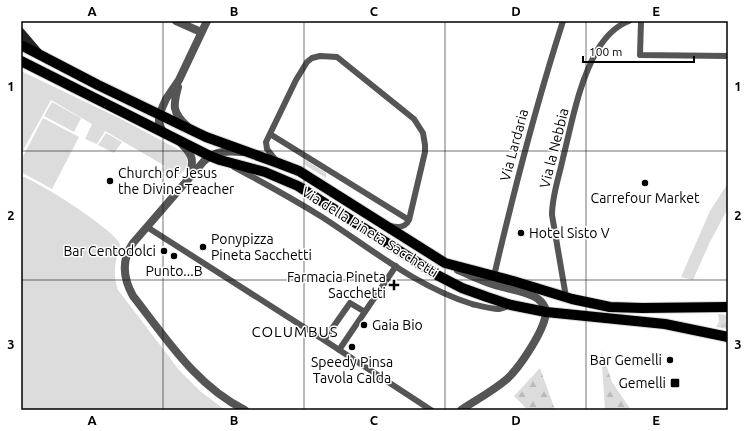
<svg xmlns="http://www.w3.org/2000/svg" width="749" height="431" viewBox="0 0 749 431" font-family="Ubuntu,sans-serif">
	<defs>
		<pattern id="grass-tufts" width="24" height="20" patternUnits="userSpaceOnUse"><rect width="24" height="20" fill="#dcdcdc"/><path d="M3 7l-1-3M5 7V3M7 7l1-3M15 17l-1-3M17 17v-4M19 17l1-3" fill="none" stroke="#bbb"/></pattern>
		<pattern id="forest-firs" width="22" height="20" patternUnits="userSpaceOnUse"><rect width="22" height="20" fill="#dcdcdc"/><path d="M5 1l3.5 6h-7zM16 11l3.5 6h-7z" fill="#bbb"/></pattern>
	</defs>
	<rect width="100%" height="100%" fill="#fff"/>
	<!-- grass -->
	<path fill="url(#grass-tufts)" d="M304,159L326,173V178L305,165Z
		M718,314L728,315V329L716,327L719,322Z"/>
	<!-- forest -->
	<path fill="url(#forest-firs)" d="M601,350L612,382L631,410H605Z
		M540,368L555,410H528L514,396Z"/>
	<!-- green -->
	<path fill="#dcdcdc" d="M21,71L121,119L183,152C190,160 188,168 180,174L171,173L163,170L165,166L105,131L97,144L85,139L92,124L51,100L21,154Z
		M52,102L81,118L74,132L44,116Z
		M43,118L79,137L52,189L21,172V160Z
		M106,133L122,142L114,153L98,145Z
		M21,176C36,180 120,233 120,245C120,249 118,254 117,257C114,268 114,279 118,290L179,370L200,391L225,410H21Z
		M728,183V208L709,244L693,280L681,277L710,211Z"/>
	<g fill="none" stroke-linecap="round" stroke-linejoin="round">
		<defs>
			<path id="primary" d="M21,45L98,85L206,137L278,163L299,171L445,263L513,281L572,299L610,307L642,308L728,307
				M21,61L210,156L220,160L265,172L298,186L437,275L462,288L487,297L511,305L546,312L665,324L728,337"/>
		</defs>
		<!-- primary casing -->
		<use href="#primary" stroke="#dbdbdb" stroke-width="12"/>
		<!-- minor -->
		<path stroke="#555" stroke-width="6" d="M641,21L640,55L728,56
			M270,134L409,220
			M278,163L267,149L266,142L296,80L307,62L312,58L320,56L337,57L414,119L423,133L425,145V152L409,220C405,228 398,228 390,226
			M234,167C264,183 293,199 322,217C370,248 417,287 472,304C480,306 490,309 499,309C503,308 507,307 510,305
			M147,227L324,340L431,410
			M494,276C514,190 536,105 563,21
			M566,297L552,215C552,196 559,177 563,158C572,122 579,81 598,49C606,36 616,26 629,21
			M324,340L350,303L365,312
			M339,350L396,266"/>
		<!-- tertiary -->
		<path stroke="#555" stroke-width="8" d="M176,21L201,32
			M178,87C173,106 172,112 187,126
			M163,132L159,123V115L166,99L179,80L207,21
			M180,142C193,156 194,158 190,176
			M242,152C227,151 216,150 204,161L133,243C121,260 123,278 133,296C166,338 196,386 245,410
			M458,270C470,275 482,281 495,285C507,289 528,291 538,299C542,302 545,306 546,311C546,329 519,368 507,379C493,391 476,400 461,410"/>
		<!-- secondary -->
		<path stroke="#222" stroke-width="8" d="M21,32L38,52"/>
		<!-- primary -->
		<use href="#primary" stroke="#000" stroke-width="10"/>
	</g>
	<!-- grid -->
	<path fill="none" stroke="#000" stroke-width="1" stroke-opacity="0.55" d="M163,21V410M304,21V410M445,21V410M586,21V410M21,151H728M21,280H728"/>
	<!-- markers -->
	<g fill="#000" stroke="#fff" stroke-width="1.5">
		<circle cx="110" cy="181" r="4"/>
		<circle cx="645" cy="183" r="4"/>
		<circle cx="521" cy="233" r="4"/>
		<circle cx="203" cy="247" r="4"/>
		<circle cx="164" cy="251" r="4"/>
		<circle cx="174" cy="256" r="4"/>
		<path d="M392 279h4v4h4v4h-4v4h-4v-4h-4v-4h4z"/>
		<circle cx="364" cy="325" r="4"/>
		<circle cx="352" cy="347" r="4"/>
		<circle cx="670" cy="360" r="4"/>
		<rect x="670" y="378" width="10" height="10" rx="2"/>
	</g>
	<g text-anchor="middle" stroke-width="3" stroke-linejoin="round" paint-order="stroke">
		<!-- street labels -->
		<g font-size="14" fill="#000" stroke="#fff">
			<text transform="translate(514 145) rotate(-75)" y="5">Via Lardaria</text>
			<text transform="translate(554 148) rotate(-76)" y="5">Via la Nebbia</text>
			<text transform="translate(370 232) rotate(32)" y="5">Via della Pineta Sacchetti</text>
		</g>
		<!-- poi labels -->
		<g font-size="14" fill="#000" stroke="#fff" text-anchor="start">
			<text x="118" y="178">Church of Jesus<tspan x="118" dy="16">the Divine Teacher</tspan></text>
			<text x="645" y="203" text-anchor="middle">Carrefour Market</text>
			<text x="529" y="238">Hotel Sisto V</text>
			<text x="211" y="244">Ponypizza<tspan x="211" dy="16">Pineta Sacchetti</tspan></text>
			<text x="156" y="256" text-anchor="end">Bar Centodolci</text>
			<text x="174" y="276" text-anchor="middle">Punto...B</text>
			<text x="386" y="282" text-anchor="end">Farmacia Pineta<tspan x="386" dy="16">Sacchetti</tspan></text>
			<text x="372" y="330">Gaia Bio</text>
			<text x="662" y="365" text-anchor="end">Bar Gemelli</text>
			<text x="352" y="367" text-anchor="middle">Speedy Pinsa<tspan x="352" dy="16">Tavola Calda</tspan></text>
			<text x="666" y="388" text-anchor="end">Gemelli</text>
		</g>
		<!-- neighbourhood labels -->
		<g font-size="15" letter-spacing="1" fill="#000" stroke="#fff">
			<text x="295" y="337">COLUMBUS</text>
		</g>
	</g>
	<!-- border -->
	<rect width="749" height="431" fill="none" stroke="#ffffff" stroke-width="44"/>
	<!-- scale -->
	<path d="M583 56v6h111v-6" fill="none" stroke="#000000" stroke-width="2"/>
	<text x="589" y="56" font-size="12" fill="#000000" stroke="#ffffff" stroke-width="3" paint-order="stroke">100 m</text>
	<rect x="22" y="22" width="705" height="387" fill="none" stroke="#000" stroke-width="1.5"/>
	<g font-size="13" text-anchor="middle" font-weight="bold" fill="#000">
		<text x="92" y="16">A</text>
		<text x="234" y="16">B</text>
		<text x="374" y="16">C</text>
		<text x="516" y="16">D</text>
		<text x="656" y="16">E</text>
		<text x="11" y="91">1</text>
		<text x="738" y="91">1</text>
		<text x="11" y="220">2</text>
		<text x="738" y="220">2</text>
		<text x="11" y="349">3</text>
		<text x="738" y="349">3</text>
		<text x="92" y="425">A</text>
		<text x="234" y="425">B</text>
		<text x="374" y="425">C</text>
		<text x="516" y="425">D</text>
		<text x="656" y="425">E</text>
	</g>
</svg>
